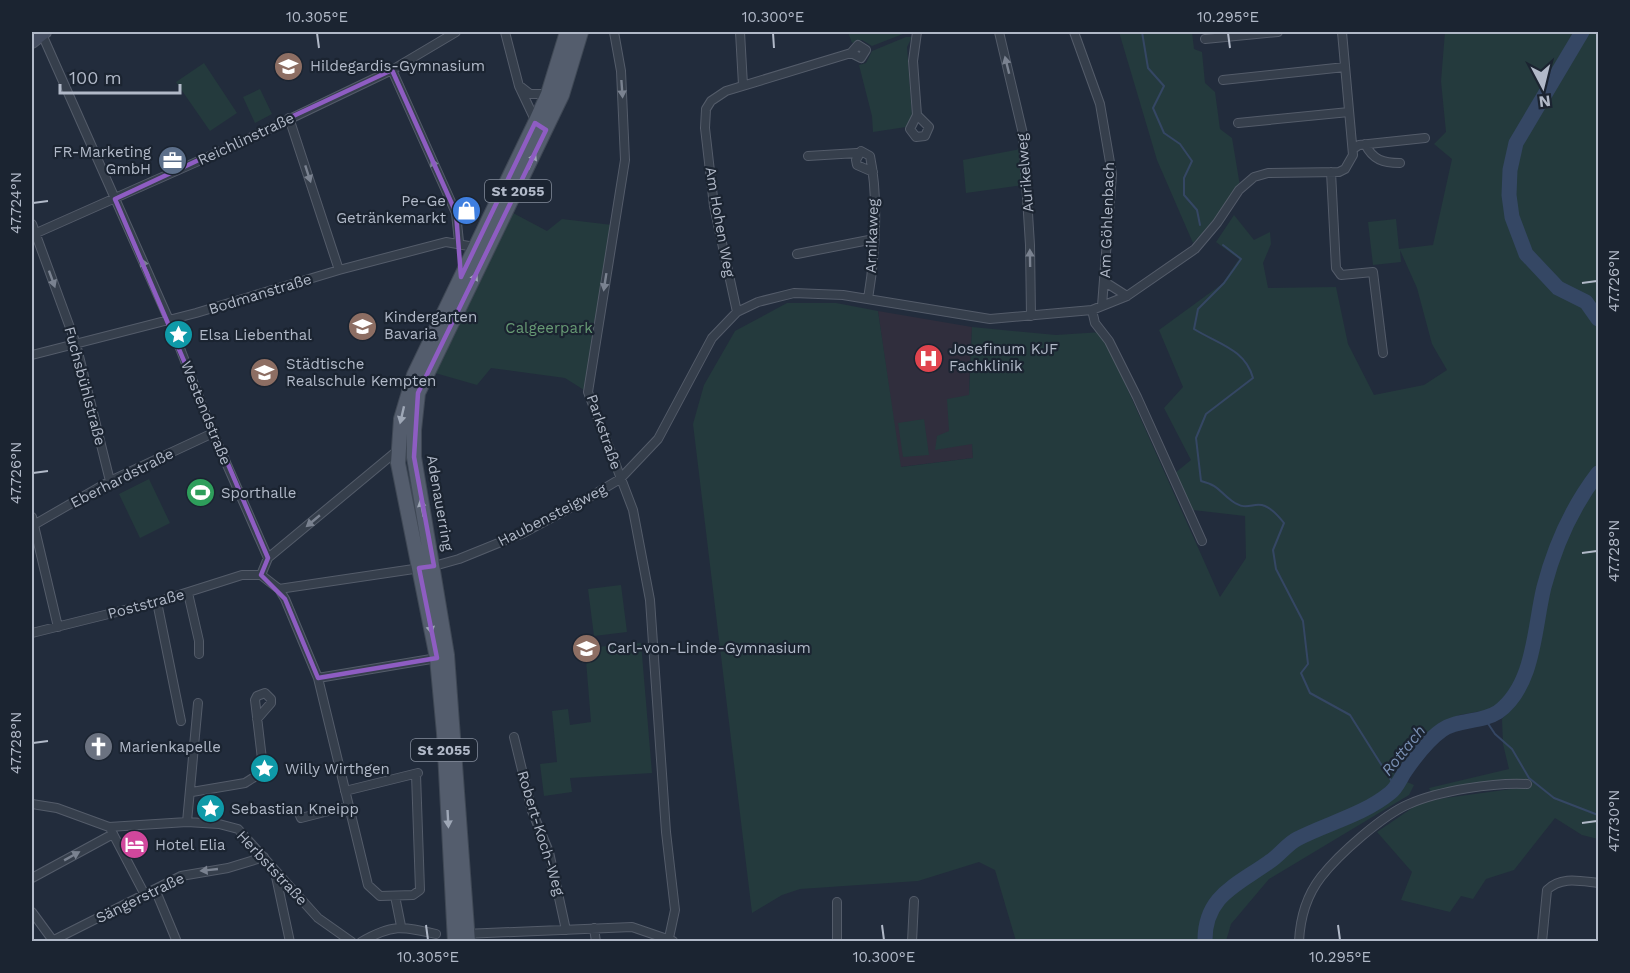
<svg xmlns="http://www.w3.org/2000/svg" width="1630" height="973" viewBox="0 0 1630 973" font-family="'Work Sans',sans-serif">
	<rect width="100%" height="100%" fill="#222c3c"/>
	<!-- medical -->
	<path fill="#302e3d" d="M878,311L972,327L969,390L973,458L900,467Z"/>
	<!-- green -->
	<path fill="#243a3d" d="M848,32H908L872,46L862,40L852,43Z
		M1119,32H1192L1194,49L1202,52L1205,83L1215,92L1220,129L1232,138L1240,186L1219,216L1193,243L1157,160Z
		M1445,32H1598V839L1582,835L1555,818L1514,870L1486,879L1473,899L1461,896L1450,912L1401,900L1412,872L1377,832L1415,806L1438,799L1526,787L1519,779L1432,794L1429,788L1509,769L1503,744L1502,719L1517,701H1506L1493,709L1459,715L1425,737L1396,769L1391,787L1407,782L1414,785L1409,795L1269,879L1231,924L1226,941H1016L995,870L979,862L918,881L800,889L782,895L752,913L693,424L704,385L735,331L787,303H836L878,311L901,467L973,458L972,444L935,450L937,436L949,431L947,399L969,395L972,327L1056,335L1102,332L1220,597L1246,558L1245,516L1193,510L1175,473L1191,460L1164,408L1183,387L1159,330L1222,284L1239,259L1216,242L1234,215L1254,240L1270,232L1271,244L1263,263L1268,288L1336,287L1348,344L1374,395L1424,385L1447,370L1432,344L1417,288L1400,250L1401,262L1373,265L1368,222L1396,219L1399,249L1433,245L1452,159L1434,144L1446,132L1441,81Z
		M906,37H912L907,47L912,116L906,127L873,132L872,116L859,65L866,63L872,51Z
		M204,63L237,113L210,131L176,82Z
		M260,89L272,114L255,123L243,97Z
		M1020,149L1024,185L966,193L963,160Z
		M513,213L547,231L562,219L612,225L584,390L565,378L491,368L477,385L435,373Z
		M924,419L929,455L903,457L898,423Z
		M149,479L170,523L140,538L119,494Z
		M621,585L627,632L594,636L588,589Z
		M641,643L652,773L570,778L572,792L544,796L540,764L557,762L552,711L568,709L570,725L591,722L585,648Z"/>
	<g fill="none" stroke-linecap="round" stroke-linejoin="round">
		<!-- stream -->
		<path stroke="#354764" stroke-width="2" d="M1142,32L1148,68L1164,86L1153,108L1164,133L1180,144L1192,161L1184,178V195L1197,210L1200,225
			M1223,245L1241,259L1224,283L1198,309L1194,329C1218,344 1245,349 1253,378L1206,414L1196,438L1201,481C1220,486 1218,491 1232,501C1254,517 1256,488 1284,523L1273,550L1276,569L1303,621L1308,664L1301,673L1310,693L1350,715L1396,788
			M1485,719L1495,734L1512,749L1529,778L1554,798L1598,815"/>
		<!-- river -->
		<path stroke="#354764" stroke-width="15" d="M1582,32L1516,143L1510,170L1509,195L1512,217L1526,254L1558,288L1586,302L1598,319
			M1205,942C1204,896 1237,885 1269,862C1279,856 1287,844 1297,839C1328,823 1363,815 1390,793C1398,787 1400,778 1406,770C1415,757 1429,739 1442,730C1458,719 1481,723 1498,712C1535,685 1534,627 1544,587C1555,545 1572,507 1598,473"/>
		<defs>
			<path id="street" d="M41,32L169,320L213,433L268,558
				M505,32L519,86L537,124
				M614,32L621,71L625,160L588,392L633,510L650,600L666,832L675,910L669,938
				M740,32L743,85
				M917,32L913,61L917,115L910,129L916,137L925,136L929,127L917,115
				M999,32L1023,134L1030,245L1031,316
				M1074,32L1100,104L1112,174L1102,306
				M1205,39L1278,32
				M392,70L456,213L459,242
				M1223,80L1345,67
				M521,87L530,94H548
				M289,118L339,270
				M1238,123L1349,112
				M1365,144C1373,160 1383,163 1400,163
				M1353,149L1359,145L1425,138
				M808,156L857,153
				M1331,172L1336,268L1341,275L1373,272L1383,353
				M32,224L76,344L110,481
				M32,235L248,139L392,70L456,32
				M797,254L874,239
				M1105,282L1127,296
				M868,299C875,257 879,199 870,156L861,151L856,160L857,165L873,172
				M1092,310L1095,323L1109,341L1137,397L1202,541
				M737,312L714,206L705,128L706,109L711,101L726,91L851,53L858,45L866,50L861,58L851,53
				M32,355L196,313L339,270L446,242L480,248
				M32,517L58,627
				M32,526L110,481L213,433
				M261,575L279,589L285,599L318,678L368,885L380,896L413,895L420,890L416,774
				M261,575L268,558L398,450
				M279,589L434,566L459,559L523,533L583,501L620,479L658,439L712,338L737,312L758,302L794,293L843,295L990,319L1092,310L1127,296L1195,249L1217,223L1239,190L1254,177L1268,173L1339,172L1345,169L1353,155L1342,32
				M188,593L199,641V654
				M157,602L181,721
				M32,633L157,602L242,575H261
				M318,678L437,658
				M514,737L532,811L549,852L566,930
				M345,791L418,773
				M192,792L245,783L259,774L262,759L255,700L257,696L265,693L271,699V703L257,719
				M32,804L57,808L109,827L187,822L219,824L238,829L318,918L352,942
				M298,811L301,818L348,806
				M187,822L198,703
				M111,830L144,893
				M275,872L290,942
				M32,878L113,834
				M155,889L177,942
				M395,896L401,926
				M32,912L54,942
				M594,928L596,942
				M464,934L632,927L673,941
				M54,940L181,876L228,868L264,857
				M361,942C392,924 402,926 436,934
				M837,942V902
				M912,942L914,901
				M1299,942C1300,919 1307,895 1321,877C1339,854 1383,815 1409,804C1438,791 1495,782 1527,784
				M1542,942L1547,890C1561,876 1580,881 1598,883"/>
			<path id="secondary" d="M32,42L45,32"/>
			<path id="primary" d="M455,942L444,733L437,658L398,463L401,419L414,375L535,123L548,94L567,32
				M468,942L447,655L414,457V430L418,393L562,95L581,32"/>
		</defs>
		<!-- street casing -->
		<use href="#street" stroke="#545c6a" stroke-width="10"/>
		<!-- secondary casing -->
		<use href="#secondary" stroke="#545c6a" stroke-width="14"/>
		<!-- primary casing -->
		<use href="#primary" stroke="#3f4855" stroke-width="16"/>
		<!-- street -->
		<use href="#street" stroke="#363f4c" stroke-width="8"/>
		<!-- secondary -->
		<use href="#secondary" stroke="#444d60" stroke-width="12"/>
		<!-- primary -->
		<use href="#primary" stroke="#545d6d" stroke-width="14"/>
	</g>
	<!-- one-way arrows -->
	<defs><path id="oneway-solid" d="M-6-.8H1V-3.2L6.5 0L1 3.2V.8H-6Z" transform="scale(1.5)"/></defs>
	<g fill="#7a8290">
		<use href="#oneway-solid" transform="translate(1007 65) rotate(-104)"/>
		<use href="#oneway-solid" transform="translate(622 89) rotate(86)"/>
		<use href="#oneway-solid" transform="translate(435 167) rotate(-114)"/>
		<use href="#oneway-solid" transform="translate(308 174) rotate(72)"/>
		<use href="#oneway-solid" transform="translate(1030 258) rotate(-91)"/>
		<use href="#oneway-solid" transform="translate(145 267) rotate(-114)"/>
		<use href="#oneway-solid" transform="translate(52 279) rotate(70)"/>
		<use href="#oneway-solid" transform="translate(605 282) rotate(99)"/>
		<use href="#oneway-solid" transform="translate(313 521) rotate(140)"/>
		<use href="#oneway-solid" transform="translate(72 856) rotate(-29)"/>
		<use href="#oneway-solid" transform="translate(209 870) rotate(174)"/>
	</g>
	<g fill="#9ea7b6">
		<use href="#oneway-solid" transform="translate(532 161) rotate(-66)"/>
		<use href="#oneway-solid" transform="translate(473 281) rotate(-63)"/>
		<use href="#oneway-solid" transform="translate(402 415) rotate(103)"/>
		<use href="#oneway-solid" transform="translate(422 508) rotate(-101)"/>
		<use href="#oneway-solid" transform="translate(430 625) rotate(79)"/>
		<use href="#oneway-solid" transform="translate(448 819) rotate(87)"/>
	</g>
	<!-- marked area -->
	<path fill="none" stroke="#8e5dc2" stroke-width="4.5" stroke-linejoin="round" d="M392,70L456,213L461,277L535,123L546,130L418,393L414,457L434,566L419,568L437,658L318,678L285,599L261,575L268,558L115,199Z"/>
	<!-- ticks -->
	<path fill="none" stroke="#b1b9c8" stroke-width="2" d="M317,33L319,48M773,33L774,48M1228,33L1230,48M33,203L48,201M1582,283L1597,281M33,473L48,471M1582,553L1597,551M33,743L48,741M1582,823L1597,821M426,925L428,940M882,925L884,940M1338,925L1340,940"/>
	<!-- icons -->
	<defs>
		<symbol id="school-disc" viewBox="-11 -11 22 22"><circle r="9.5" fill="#8d6e63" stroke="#1b2431"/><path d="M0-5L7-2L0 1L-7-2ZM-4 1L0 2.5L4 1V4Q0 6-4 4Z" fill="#fff"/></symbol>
		<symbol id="office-disc" viewBox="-11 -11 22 22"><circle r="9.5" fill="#5c6f8a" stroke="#1b2431"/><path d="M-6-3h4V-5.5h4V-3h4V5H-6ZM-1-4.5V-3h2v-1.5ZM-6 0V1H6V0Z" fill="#fff"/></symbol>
		<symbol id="shop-disc" viewBox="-11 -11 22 22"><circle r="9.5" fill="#3f7fe0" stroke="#1b2431"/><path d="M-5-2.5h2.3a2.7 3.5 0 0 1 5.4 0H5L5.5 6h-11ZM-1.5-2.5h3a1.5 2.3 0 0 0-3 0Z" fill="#fff"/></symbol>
		<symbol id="sight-disc" viewBox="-11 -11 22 22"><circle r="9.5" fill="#0f9aa8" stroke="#1b2431"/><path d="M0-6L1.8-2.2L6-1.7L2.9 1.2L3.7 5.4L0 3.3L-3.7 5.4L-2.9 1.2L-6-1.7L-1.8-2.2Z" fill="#fff"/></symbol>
		<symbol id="hospital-disc" viewBox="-11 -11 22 22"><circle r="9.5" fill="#e0444e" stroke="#1b2431"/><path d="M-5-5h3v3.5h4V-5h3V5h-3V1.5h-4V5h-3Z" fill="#fff"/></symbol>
		<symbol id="stadium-disc" viewBox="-11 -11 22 22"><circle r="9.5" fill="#2e9e5b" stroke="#1b2431"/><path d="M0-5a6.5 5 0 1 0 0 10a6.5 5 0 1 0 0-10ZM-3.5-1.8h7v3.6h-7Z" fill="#fff"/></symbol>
		<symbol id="church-disc" viewBox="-11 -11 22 22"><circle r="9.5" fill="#6b7280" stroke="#1b2431"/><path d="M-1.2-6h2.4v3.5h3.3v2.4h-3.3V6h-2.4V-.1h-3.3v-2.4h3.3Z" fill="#fff"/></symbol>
		<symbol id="hotel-disc" viewBox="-11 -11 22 22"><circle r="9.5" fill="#d1479c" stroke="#1b2431"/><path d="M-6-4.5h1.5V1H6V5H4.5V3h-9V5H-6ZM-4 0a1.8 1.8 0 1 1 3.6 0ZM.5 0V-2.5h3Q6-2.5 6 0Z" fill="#fff"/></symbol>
	</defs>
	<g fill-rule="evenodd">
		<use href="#school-disc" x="272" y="50" width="33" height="33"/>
		<use href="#office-disc" x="156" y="144" width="33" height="33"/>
		<use href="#shop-disc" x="450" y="194" width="33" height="33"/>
		<use href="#school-disc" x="346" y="310" width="33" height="33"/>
		<use href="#sight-disc" x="162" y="318" width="33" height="33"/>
		<use href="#hospital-disc" x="912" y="342" width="33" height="33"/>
		<use href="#school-disc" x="248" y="356" width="33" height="33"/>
		<use href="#stadium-disc" x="184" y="476" width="33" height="33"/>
		<use href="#school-disc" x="570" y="632" width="33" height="33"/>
		<use href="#church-disc" x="82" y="730" width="33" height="33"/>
		<use href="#sight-disc" x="248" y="752" width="33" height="33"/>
		<use href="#sight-disc" x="194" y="792" width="33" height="33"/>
		<use href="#hotel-disc" x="118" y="828" width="33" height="33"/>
	</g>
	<g text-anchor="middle" stroke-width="4.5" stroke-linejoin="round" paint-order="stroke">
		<!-- shield labels -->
		<g fill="#1b2431" stroke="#848c9b" stroke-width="1.5">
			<rect x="485" y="180" width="66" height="22" rx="4.5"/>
			<rect x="411" y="739" width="66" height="22" rx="4.5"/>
		</g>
		<g font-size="14" font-weight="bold" fill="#b1b9c8">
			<text x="518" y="196">St 2055</text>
			<text x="444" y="755">St 2055</text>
		</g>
		<!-- poi labels -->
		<g font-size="15" fill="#b1b9c8" stroke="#1b2431" text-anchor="start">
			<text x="310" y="71">Hildegardis-Gymnasium</text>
			<text x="151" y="157" text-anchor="end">FR-Marketing<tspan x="151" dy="17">GmbH</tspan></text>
			<text x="446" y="206" text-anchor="end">Pe-Ge<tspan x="446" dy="17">Getränkemarkt</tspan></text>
			<text x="384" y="322">Kindergarten<tspan x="384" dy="17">Bavaria</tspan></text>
			<text x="199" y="340">Elsa Liebenthal</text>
			<text x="949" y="354">Josefinum KJF<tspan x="949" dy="17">Fachklinik</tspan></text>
			<text x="286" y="369">Städtische<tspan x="286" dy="17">Realschule Kempten</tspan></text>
			<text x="221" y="498">Sporthalle</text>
			<text x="607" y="653">Carl-von-Linde-Gymnasium</text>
			<text x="119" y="752">Marienkapelle</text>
			<text x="285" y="774">Willy Wirthgen</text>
			<text x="231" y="814">Sebastian Kneipp</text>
			<text x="155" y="850">Hotel Elia</text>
		</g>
		<!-- street labels -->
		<g font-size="15" fill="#b1b9c8" stroke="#1b2431">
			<text transform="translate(246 139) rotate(-25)" y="5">Reichlinstraße</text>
			<text transform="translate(1025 173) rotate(-95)" y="5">Aurikelweg</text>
			<text transform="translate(1107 220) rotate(-88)" y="5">Am Göhlenbach</text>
			<text transform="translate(720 222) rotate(80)" y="5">Am Hohen Weg</text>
			<text transform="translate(872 236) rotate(-88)" y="5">Arnikaweg</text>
			<text transform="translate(260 294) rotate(-17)" y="5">Bodmanstraße</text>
			<text transform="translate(85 386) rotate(75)" y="5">Fuchsbühlstraße</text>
			<text transform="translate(206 413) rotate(68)" y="5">Westendstraße</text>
			<text transform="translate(604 432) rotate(71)" y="5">Parkstraße</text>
			<text transform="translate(122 478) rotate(-27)" y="5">Eberhardstraße</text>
			<text transform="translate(440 503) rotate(80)" y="5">Adenauerring</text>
			<text transform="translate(552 515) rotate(-27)" y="5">Haubensteigweg</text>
			<text transform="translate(146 604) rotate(-15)" y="5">Poststraße</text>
			<text transform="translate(541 833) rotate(73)" y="5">Robert-Koch-Weg</text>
			<text transform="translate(272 868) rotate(47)" y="5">Herbststraße</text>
			<text transform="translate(140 898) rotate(-26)" y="5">Sängerstraße</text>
		</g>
		<!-- park labels -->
		<g font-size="15" fill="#679a74" stroke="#1b2431">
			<text x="549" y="333">Calgeerpark</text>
		</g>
		<!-- water labels -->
		<g font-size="16" font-style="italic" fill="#788eb2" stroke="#1b2431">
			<text transform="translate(1403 750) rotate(-51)" y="6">Rottach</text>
		</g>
	</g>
	<!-- border -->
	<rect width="1630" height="973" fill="none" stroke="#1b2431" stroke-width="66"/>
	<!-- north arrow -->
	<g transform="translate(1543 87) rotate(173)" stroke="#1b2431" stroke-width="4.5" paint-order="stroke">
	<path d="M0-4.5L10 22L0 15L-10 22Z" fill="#b1b9c8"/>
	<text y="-9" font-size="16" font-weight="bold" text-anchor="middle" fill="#b1b9c8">N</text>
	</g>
	<!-- scale -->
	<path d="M60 84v9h120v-9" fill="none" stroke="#b1b9c8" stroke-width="3"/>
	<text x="69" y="84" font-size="18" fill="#b1b9c8" stroke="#1b2431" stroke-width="4.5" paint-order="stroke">100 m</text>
	<rect x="33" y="33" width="1564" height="907" fill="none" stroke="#b1b9c8" stroke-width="2"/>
	<g font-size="15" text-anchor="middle" fill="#b1b9c8">
		<text x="317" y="22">10.305°E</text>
		<text x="773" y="22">10.300°E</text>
		<text x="1228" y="22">10.295°E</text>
		<text transform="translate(16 203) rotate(-90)" y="5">47.724°N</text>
		<text transform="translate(1614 281) rotate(-90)" y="5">47.726°N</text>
		<text transform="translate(16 473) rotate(-90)" y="5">47.726°N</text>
		<text transform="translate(1614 551) rotate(-90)" y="5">47.728°N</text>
		<text transform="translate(16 743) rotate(-90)" y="5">47.728°N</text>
		<text transform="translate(1614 821) rotate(-90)" y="5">47.730°N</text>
		<text x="428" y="962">10.305°E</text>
		<text x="884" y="962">10.300°E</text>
		<text x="1340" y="962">10.295°E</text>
	</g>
</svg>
